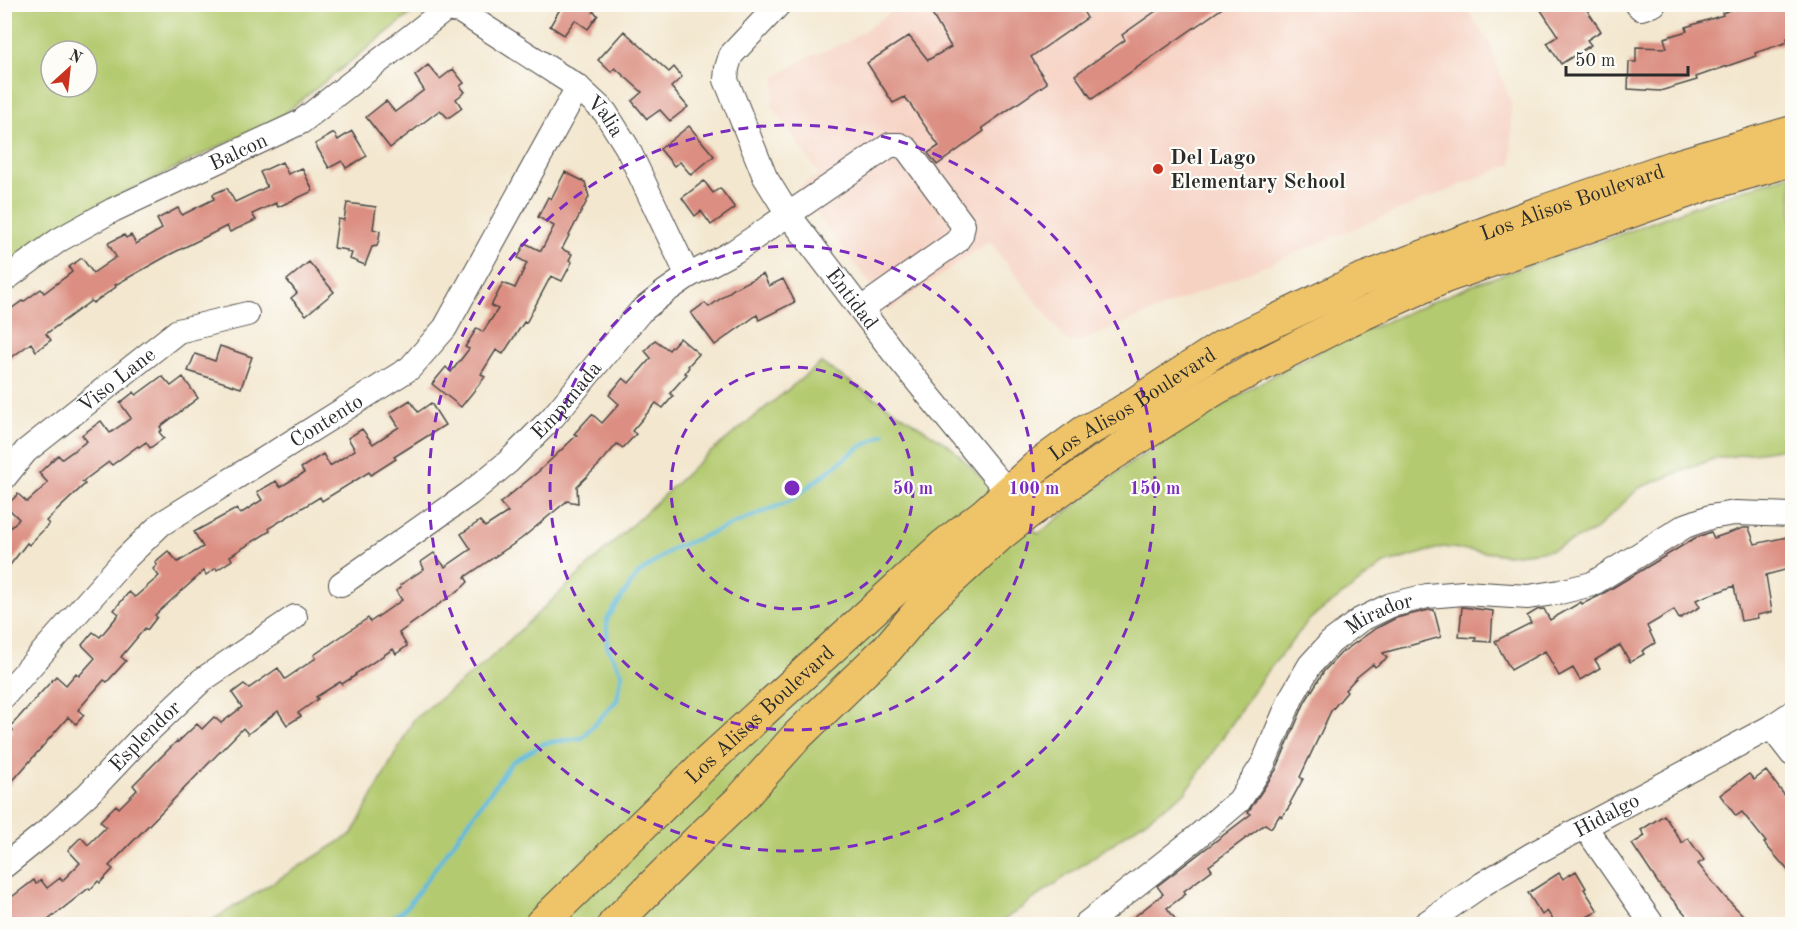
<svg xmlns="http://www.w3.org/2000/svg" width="1797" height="929" viewBox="0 0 1797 929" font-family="'Old Standard TT',serif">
	<rect width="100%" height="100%" fill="#fdfcf7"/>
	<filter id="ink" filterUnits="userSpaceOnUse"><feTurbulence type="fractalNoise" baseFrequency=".0167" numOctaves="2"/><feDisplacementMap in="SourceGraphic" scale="12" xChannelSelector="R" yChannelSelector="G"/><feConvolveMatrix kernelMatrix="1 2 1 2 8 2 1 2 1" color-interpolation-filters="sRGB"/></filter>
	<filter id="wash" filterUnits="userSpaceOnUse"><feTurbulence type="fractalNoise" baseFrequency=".008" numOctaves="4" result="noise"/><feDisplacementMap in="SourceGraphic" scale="24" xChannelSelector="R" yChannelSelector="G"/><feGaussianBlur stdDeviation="1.35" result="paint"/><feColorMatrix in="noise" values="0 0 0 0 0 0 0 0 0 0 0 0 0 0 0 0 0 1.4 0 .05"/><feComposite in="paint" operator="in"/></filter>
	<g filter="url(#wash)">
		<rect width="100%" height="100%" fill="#f3e7cf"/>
		<!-- built -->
		<path fill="#f6d2c3" d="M901,5H1464L1489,42L1511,103L1512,164L1079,342L1067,341L989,241L890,310L797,188L819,174L772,106L776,77L806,58L849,41Z"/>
		<!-- green -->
		<path fill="#b4ca6f" stroke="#707a4d" stroke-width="1.5" fill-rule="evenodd" d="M5,5H422L281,116L78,216L5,267ZM51,51H87V87H51Z
			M1792,174V447L1713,459L1639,488L1593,532L1551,550L1508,555L1443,547L1384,564L1310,619L1263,677L1186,792L998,924H206L352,834L414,719L484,664L702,459L821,363L950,446L1038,534L1122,469L1160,444L1256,385L1331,345L1477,283L1613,237L1708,201Z"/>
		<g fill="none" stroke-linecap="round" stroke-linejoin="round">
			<!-- stream -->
			<path stroke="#5fbadc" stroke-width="4.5" d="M385,924L407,907L512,762L545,743L582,738L617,700L622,673L607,646V619L637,575L672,549L790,501L857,449L884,434"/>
		</g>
		<g id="blocks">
			<!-- building -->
			<path fill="#db8e81" d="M563,4H598L593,12L598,15L588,29L575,20L564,35L550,26Z
				M926,4H1079L1087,18L1031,57L1047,83L982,128L984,131L937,165L928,153L939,146L905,97L893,103L867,63L909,36L928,60L951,47Z
				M1166,4H1228L1092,99L1075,75L1125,40L1122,35Z
				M1537,4H1583L1601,31L1587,40L1591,45L1561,64L1547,43L1558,36Z
				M1748,4H1792V36L1787,38L1788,42L1755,53L1756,56L1696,77L1697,80L1660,91L1628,89L1629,62H1636V47L1667,48L1664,38L1687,31L1686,27L1723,15L1722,13Z
				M624,31L669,72L674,67L682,77L671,87L688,107L670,121L660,110L647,119L632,101L642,92L615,68L611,72L598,60Z
				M428,65L440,79L453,69L464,83L460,86L465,92L456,99L462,108L448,118L440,110L390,148L366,117L386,101L395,112L424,90L415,76Z
				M689,126L714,156L691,175L680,162L674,166L660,149Z
				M352,131L367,156L346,168L342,161L329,168L315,144L334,133L338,140Z
				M282,162L288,174L302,168L313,191L278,207L276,203L252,214L256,220L230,232L227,226L169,255L115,285L116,287L93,303L91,301L46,334L51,340L36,351L31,343L4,363V314L22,301L23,302L41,289L44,293L72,272L69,267L82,258L93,273L116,257L108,243L124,235L126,238L131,235L136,244L162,229L157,219L178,208L182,215L214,199L213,194L227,188L235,202L267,187L260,172Z
				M565,172L585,182L589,197L562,249L572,254L569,260L572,262L562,281L551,276L526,323L524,322L503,354L496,350L481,374L485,377L461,407L432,384L446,367L451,372L469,349L465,347L477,328L483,332L498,309L491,306L503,283L515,288L527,263L518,258L525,243L541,251L554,226L538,217L548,197L551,199Z
				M704,181L713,193L720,188L735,208L711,225L701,211L695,216L682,198Z
				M347,203L376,207L373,229L380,231L379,239L377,246L372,247L365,265L350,259L352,253L347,252V250L334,248L338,219L344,220Z
				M309,262L334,292L306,315L291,298L297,293L287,280Z
				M763,274L769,286L783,279L795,302L759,320L757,315L715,345L691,313L705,303L709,307L735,288Z
				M680,338L699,354L688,366L689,367L685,373L687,374L670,393L673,396L663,408L656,403L632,431L636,434L623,448L617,444L599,465L577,486L578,503L567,501L521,539L465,577L468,582L463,587L399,633L407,646L396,654L393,649L355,674L356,675L342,684L340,682L316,697L318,699L298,713L301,716L287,725L278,711L248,734L243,728L109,866L113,869L100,883L98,881L90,890L89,888L43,924H4V903L34,880L36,884L41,880L47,888L60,878L62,881L80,863L68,850L81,837L88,845L106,827L100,821L116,805L119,808L137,790L133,785L177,741L178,742L197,724L202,729L214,717L221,723L242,707L232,693L244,684L249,688L278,668L285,679L316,658L314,655L349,631L368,618L370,622L402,600L396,591L401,587L400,585L424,569L421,562L434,553L445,567L471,549L461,534L480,521L485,527L508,512L500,503L539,471L577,435L574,434L592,414L602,423L619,404L609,395L623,378L629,383L651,358L645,351L655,340L669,350Z
				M220,346L252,357L241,388L188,371L195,354L215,361Z
				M162,376L171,386L183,377L198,398L160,427L162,430L159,432L164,438L150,448L146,442L139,447L138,446L112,465L109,462L82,482L85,484L46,521L49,524L29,545L27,543L4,573V534L19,519L6,506L18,494L27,502L48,483L39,473L58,455L62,459L87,441L82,435L101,421L110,433L131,418L120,403L134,392L136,395Z
				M410,400L418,412L431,403L445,425L394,457L396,459L371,475L369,472L322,501L320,497L269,528L270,531L230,556L232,560L217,570L216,568L206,575L204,571L155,615L157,617L147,630L145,628L121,657L126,661L107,682L104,680L78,710L84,715L76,724L68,717L4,791V740L13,730L10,727L56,676L66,685L76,673L79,676L95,658L82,645L93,632L100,637L119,614L114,610L129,592L135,597L159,576L153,569L157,565L155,562L168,551L178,562L203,547L194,532L236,509L240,514L262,500L257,492L276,481L280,487L304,473L301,468L323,454L330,466L355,450L348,438L362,429L373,444L399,427L390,413Z
				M1743,528H1749L1755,544L1792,536V568L1766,575L1772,612L1757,615L1758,618L1741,621L1734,586L1696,600L1700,607L1679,619L1674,610L1647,626L1655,643L1642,651L1644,654L1630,662L1620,645L1595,660L1600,668L1580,680L1573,668L1559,676L1545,651L1511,670L1495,641L1531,623L1527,616L1537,610L1544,609L1550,620L1581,602L1582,604L1599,596L1695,538L1711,532L1714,538Z
				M1462,607L1493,611L1491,642L1475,641L1476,638L1459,637Z
				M1429,610H1434L1441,637L1383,653L1387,658L1375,667L1373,664L1357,677L1345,690L1347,692L1331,711L1300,777L1303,779L1290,803L1291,804L1282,817L1280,815L1271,828L1265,824L1209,866L1212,870L1184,891L1186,894L1167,908L1179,924H1125L1163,894L1157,886L1251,814L1248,812L1276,770L1305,702L1324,671L1341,653L1375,629L1396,618Z
				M1766,771L1792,805V875L1764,843L1766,842L1742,812L1736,816L1720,795L1749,774L1754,780Z
				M1664,815L1682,843L1688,838L1704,860L1698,864L1725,897L1752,924H1694L1663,889H1662L1632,844L1645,836L1641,830Z
				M1576,871L1586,888L1584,889L1598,911L1585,918L1589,924H1556L1547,911L1542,915L1528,893L1559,873L1563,879Z"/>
		</g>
	</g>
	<g filter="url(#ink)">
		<use href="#blocks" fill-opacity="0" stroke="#494744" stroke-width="1.5"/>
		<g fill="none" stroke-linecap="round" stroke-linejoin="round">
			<defs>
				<g id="minor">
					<path id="s1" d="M779,4L731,55L727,68L726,80L765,177L788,214L894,353L992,473L1020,505"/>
					<path d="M1637,4L1641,8L1654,4"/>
					<path id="s2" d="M4,280L59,240L113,210L301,122L446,9L460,11L578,87L605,112L627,147L688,276"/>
					<path id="s3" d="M4,478L26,451L178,331L247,314"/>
					<path id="s4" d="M341,584L469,494L508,462L552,418L640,312L665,292L688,276L735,251L890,145H900L907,149L963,225L961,235L956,242L861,309"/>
					<path id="s5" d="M4,696L126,558L161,524L410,368L445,328L578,87"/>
					<path d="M1771,727L1792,754"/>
					<path d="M1585,827L1652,924"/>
					<path id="s6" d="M4,866L44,834L89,793L140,739L202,680L295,617"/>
					<path id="s7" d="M1086,924L1192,841L1239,801L1263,764L1292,696L1310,665L1331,642L1360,620L1391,605L1427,596L1464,593L1528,597L1560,592L1592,584L1685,526L1710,517L1735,513L1792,515"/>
					<path id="s8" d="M1425,924L1483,884L1533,854L1771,727L1792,713"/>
				</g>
				<g id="major">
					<path id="s9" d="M541,924L702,767L943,546L983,515L1036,467L1084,432L1120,413L1223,346L1358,281L1538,213L1672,167L1792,132"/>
					<path d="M614,924L699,839L741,799L797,736L887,649L924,605L1000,535L1028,513L1099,463L1217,388L1345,322L1445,277L1709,184L1792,160"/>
				</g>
			</defs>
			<!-- minor casing -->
			<use href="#minor" stroke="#494744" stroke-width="26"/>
			<!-- major casing -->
			<use href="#major" stroke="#494744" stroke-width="34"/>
			<!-- minor -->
			<use href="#minor" stroke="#fff" stroke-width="24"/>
			<!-- major -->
			<use href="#major" stroke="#efc469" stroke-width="32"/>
		</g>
	</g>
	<!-- distance rings -->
	<g fill="none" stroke="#7b2cbf" stroke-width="3" stroke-dasharray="10 8">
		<circle cx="792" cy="488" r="121"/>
		<circle cx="792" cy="488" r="242"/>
		<circle cx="792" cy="488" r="363"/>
	</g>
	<!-- markers -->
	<circle fill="#c8321e" stroke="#fdfcf7" stroke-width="2" cx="1158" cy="169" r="6"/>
	<g text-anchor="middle" stroke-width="4.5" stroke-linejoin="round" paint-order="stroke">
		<!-- street labels -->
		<g font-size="21" fill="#2b2b2b" stroke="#fdfcf7">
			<text dy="7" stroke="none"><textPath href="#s2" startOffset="716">Valia</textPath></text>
			<text dy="7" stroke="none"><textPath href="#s2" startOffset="268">Balcon</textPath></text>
			<text dy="7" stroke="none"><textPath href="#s9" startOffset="1275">Los Alisos Boulevard</textPath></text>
			<text dy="7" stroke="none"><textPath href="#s1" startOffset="350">Entidad</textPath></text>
			<text dy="7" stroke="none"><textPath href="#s3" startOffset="150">Viso Lane</textPath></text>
			<text dy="7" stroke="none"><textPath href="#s4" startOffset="292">Empanada</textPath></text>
			<text dy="7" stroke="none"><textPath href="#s9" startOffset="789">Los Alisos Boulevard</textPath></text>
			<text dy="7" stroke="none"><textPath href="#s5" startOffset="428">Contento</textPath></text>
			<text dy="7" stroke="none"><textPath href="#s7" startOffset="438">Mirador</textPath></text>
			<text dy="7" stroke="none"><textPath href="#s9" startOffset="303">Los Alisos Boulevard</textPath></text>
			<text dy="7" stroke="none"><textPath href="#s6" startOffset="192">Esplendor</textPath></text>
			<text dy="7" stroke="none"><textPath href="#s8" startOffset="212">Hidalgo</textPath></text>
		</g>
		<!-- poi labels -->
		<g font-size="21" font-weight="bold" fill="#2b2b2b" stroke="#fdfcf7" text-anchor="start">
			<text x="1170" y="164">Del Lago<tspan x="1170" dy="24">Elementary School</tspan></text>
		</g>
	</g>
	<circle cx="792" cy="488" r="9" fill="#7b2cbf" stroke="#fdfcf7" stroke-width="3"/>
	<g font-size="18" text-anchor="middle" font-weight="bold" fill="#7b2cbf" stroke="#fdfcf7" stroke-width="4.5" stroke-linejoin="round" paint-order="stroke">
		<text x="913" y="494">50 m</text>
		<text x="1034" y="494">100 m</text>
		<text x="1155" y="494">150 m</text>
	</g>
	<!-- margin -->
	<rect width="1797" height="929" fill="none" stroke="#fdfcf7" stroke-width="24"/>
	<!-- north arrow -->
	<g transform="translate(69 69) rotate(27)"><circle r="28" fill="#fdfcf7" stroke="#a9a8a5" stroke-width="1.5"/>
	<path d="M0-4.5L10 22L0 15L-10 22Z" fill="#c8321e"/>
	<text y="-9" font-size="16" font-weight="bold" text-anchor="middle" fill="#2b2b2b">N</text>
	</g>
	<!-- scale -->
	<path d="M1566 66v9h122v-9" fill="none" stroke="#2b2b2b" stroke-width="3"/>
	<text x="1575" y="66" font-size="18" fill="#2b2b2b" stroke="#fdfcf7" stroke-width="4.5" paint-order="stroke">50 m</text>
</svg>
